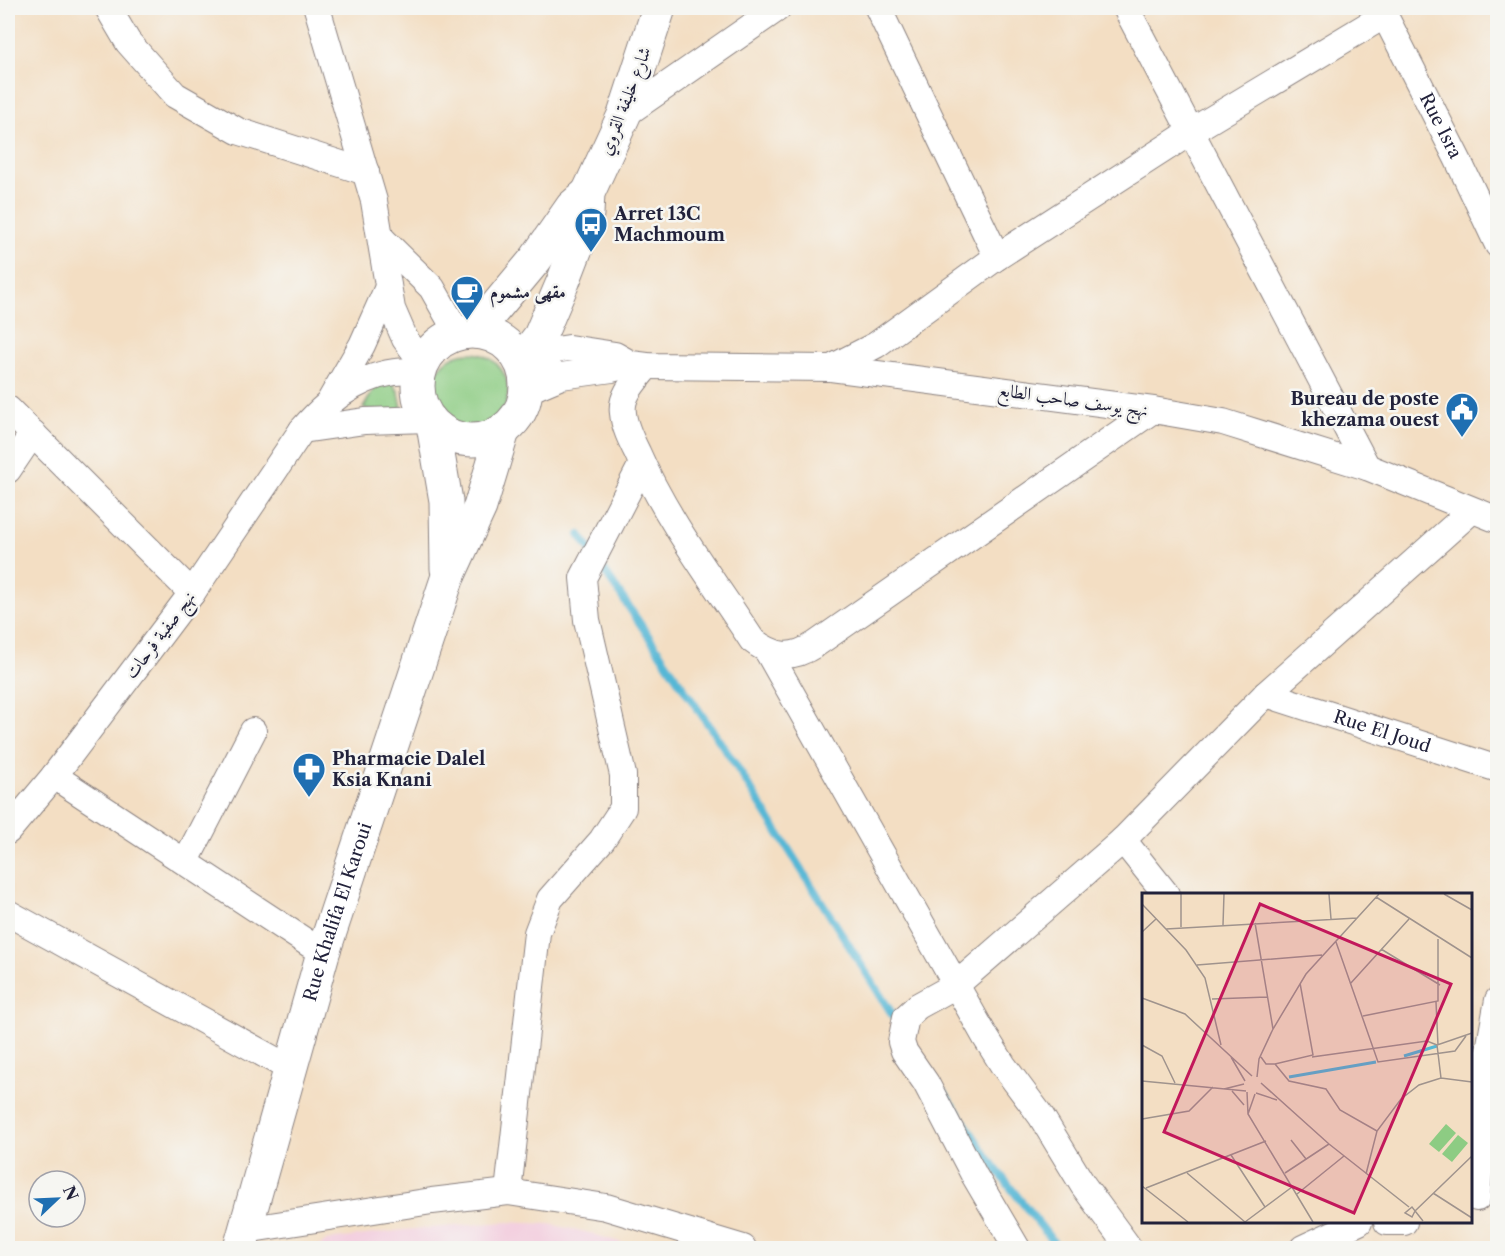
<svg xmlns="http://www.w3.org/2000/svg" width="1505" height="1256" viewBox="0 0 1505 1256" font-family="'Libre Caslon Text',Amiri,serif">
	<rect width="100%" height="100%" fill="#f6f6f2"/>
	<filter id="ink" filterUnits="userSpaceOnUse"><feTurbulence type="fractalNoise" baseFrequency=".0167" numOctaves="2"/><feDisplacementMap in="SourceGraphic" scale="12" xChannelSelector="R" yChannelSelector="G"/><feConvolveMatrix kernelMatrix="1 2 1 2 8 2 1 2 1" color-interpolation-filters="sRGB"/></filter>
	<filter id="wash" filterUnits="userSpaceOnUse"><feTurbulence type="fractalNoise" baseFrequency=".008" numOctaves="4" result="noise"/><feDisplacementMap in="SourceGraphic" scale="24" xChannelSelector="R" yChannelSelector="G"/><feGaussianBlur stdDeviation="1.35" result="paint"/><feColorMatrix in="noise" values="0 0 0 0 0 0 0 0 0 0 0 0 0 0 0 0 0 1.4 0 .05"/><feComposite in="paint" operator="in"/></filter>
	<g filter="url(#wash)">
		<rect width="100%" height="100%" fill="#f3dec3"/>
		<!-- built -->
		<path fill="#f3cfdf" d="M508,1222L549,1224L586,1232L640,1248H316L328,1240L403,1230Z"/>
		<!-- green -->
		<path fill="#8dcc83" stroke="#58775f" stroke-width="1.5" d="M432 391a38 38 0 1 1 76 0a38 38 0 1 1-76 0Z
			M392,381L399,393L403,414L383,413L363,408L376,386Z"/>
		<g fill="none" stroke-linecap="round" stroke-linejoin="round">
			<!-- stream -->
			<path stroke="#56b7d5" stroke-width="8" d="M580,535L733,761L899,1025
				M944,1093L992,1164L1058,1248"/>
		</g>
	</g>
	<g filter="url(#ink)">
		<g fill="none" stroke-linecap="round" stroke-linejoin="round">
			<defs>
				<g id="minor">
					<path d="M108,8L128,42L175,95L238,131L366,172"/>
					<path d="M317,8L374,201L392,309L405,339L422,362"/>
					<path d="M878,8L997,257"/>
					<path d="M1126,8L1367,467"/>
					<path id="s1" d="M1381,8L1458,160L1498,245"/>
					<path d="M624,115L778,8"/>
					<path d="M381,238L432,288L458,334"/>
					<path d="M647,366C637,379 620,395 623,413C624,426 631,440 637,452C666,519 712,579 752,640C776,658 791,660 816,644L1153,410"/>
					<path d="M831,368L876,345L997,257L1192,131L1385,15"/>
					<path d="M525,370L556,350L569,348L615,355L631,364L647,366L831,368L1153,410L1223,422L1367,467L1498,520"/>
					<path d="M528,390L561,376L612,369L631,364"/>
					<path d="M331,399L362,345L388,287"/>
					<path d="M8,409L192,593"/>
					<path d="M302,430L365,421L429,419"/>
					<path d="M8,470L33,433"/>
					<path d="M768,652L986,1038L1003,1065L1041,1116L1083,1185L1129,1248"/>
					<path id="s2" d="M1266,694L1498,769"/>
					<path d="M54,776L323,953"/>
					<path d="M8,831L54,776L192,593L302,430C331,396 372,366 420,372"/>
					<path d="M1123,840L1166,894"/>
					<path d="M186,861L253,731"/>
					<path d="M8,913L291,1069"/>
					<path d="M508,1192L537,933L550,899L602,840L623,808V775L587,620L583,578L642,464"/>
					<path d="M1477,1198L1489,1050L1498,1000"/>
					<path d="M1387,1222H1404"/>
					<path d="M245,1230L432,1201L508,1192L606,1207L743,1248"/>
					<path d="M1017,1248L974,1175L926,1083L904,1051L901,1042L906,1017L918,1006L956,985L1123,840L1266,694L1471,511"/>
					<path d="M1303,1248L1359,1222"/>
				</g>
				<g id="major">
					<circle cx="472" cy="386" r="54"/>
					<path d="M475,332L535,260L572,207L588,193"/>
					<path d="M521,361L540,336L563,282L583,230L587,214L588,193L624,115L659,8"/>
					<path d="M433,425L446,501L447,569"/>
					<path id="s3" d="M240,1248L323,953L447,579L480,507L503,431"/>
				</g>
			</defs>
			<!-- minor casing -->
			<use href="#minor" stroke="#8a807f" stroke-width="28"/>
			<!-- major casing -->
			<use href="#major" stroke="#8a807f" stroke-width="35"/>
			<!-- minor -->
			<use href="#minor" stroke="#fff" stroke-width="26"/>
			<!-- major -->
			<use href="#major" stroke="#fff" stroke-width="33"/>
		</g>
	</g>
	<!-- icons -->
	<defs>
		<symbol id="bus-pin" viewBox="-11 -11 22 30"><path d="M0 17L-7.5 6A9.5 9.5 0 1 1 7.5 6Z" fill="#1f6fb2" stroke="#f6f6f2"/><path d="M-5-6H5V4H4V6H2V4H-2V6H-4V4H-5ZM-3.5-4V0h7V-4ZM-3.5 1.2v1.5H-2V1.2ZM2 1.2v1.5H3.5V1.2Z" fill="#fff"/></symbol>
		<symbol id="cafe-pin" viewBox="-11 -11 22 30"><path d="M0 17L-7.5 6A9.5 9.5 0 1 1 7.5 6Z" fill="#1f6fb2" stroke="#f6f6f2"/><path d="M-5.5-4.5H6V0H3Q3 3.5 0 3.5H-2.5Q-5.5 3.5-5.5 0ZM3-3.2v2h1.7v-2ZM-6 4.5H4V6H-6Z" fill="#fff"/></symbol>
		<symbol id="civic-pin" viewBox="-11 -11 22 30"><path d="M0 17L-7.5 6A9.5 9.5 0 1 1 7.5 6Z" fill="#1f6fb2" stroke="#f6f6f2"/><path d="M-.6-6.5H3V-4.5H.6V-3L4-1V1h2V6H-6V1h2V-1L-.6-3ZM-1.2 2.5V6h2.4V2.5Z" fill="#fff"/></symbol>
		<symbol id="pharmacy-pin" viewBox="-11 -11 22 30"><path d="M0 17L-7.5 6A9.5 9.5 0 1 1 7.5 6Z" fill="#1f6fb2" stroke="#f6f6f2"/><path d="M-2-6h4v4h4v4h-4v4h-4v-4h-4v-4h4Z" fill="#fff"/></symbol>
	</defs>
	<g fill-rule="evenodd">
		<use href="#bus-pin" x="572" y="205" width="38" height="52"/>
		<use href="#cafe-pin" x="448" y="273" width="38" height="52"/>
		<use href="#civic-pin" x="1443" y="390" width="38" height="52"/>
		<use href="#pharmacy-pin" x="290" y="750" width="38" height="52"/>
	</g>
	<g text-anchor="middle" stroke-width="5" stroke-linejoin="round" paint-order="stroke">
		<!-- street labels -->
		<g font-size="18" fill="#22223b" stroke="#f6f6f2">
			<text transform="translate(625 101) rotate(-69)" y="6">شارع خليفة القروي</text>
			<text dy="6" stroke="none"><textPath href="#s1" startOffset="132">Rue Isra</textPath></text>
			<text transform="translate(1073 400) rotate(8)" y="6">نهج يوسف صاحب الطابع</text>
			<text transform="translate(160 635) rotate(-53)" y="6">نهج صفية فرحات</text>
			<text dy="6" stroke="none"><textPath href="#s2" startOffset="122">Rue El Joud</textPath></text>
			<text dy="6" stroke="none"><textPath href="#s3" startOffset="350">Rue Khalifa El Karoui</textPath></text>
		</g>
		<!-- poi labels -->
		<g font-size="18" font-weight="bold" fill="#22223b" stroke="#f6f6f2" text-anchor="start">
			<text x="614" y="220">Arret 13C<tspan x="614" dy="21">Machmoum</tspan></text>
			<text x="490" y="298">مقهى مشموم</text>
			<text x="1439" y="405" text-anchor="end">Bureau de poste<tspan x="1439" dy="21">khezama ouest</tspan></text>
			<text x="332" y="765">Pharmacie Dalel<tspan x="332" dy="21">Ksia Knani</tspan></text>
		</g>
	</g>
	<!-- overview -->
	<g transform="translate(1142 893)">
		<rect width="330" height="330" fill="#f3dec3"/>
		<path d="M304,231L314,240L297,259L287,251ZM316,242L326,250L310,269L300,261Z" fill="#8dcc83"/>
		<path fill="none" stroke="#56b7d5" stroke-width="3" d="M262,163L295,153M147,184L234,169"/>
		<path fill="none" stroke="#9f938d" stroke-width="1.5" d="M39,1V34M187,1L189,26M302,1L330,17M234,4L330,65M0,11L44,57L63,85L79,152M113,30L131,136M81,32L82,1M24,36L215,25M0,39L14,26M194,49L236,169L313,158L324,143M239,56L298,92M55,72L180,62M208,91L267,26M0,105L43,121L110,183M70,106L125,104M294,109L296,152M221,123L296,108V46M0,152L20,163L33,190M89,164L103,188M119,164L124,171H133L171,162L158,90M170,164L285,148L295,152M133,171L147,188L184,196L198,217L235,238M115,184L117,166L131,136L164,81L237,1M299,185L295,152L330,140M0,188L104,198M119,190L187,251L267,314M82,196L102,191M90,198L102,212M105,199L106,221L171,329M114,200L135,207M106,221L113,201M0,226L47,218L71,194M149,247L164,266M89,262L123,314M45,280L103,329M143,280L187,251M224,281L235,238L259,206L277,192L299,185L330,189M0,293L46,329M4,295L124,248M291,300L330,325M155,301L202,263M273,318L330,263M273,318L270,324L263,320L270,314L281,328M103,329L150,294"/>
		<path fill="#c2185b" fill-opacity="0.15" stroke="#c2185b" stroke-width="3" d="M118,11L309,91L212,320L22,239Z"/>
		<rect width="330" height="330" fill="none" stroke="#22223b" stroke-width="3"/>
	</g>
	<!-- margin -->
	<rect width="1505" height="1256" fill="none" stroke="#f6f6f2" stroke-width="30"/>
	<!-- north arrow -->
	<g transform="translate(57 1199) rotate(67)"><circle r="28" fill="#f6f6f2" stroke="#a1a1a9" stroke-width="1.5"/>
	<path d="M0-4.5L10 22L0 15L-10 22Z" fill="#1f6fb2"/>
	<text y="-9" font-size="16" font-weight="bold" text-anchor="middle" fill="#22223b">N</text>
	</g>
</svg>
